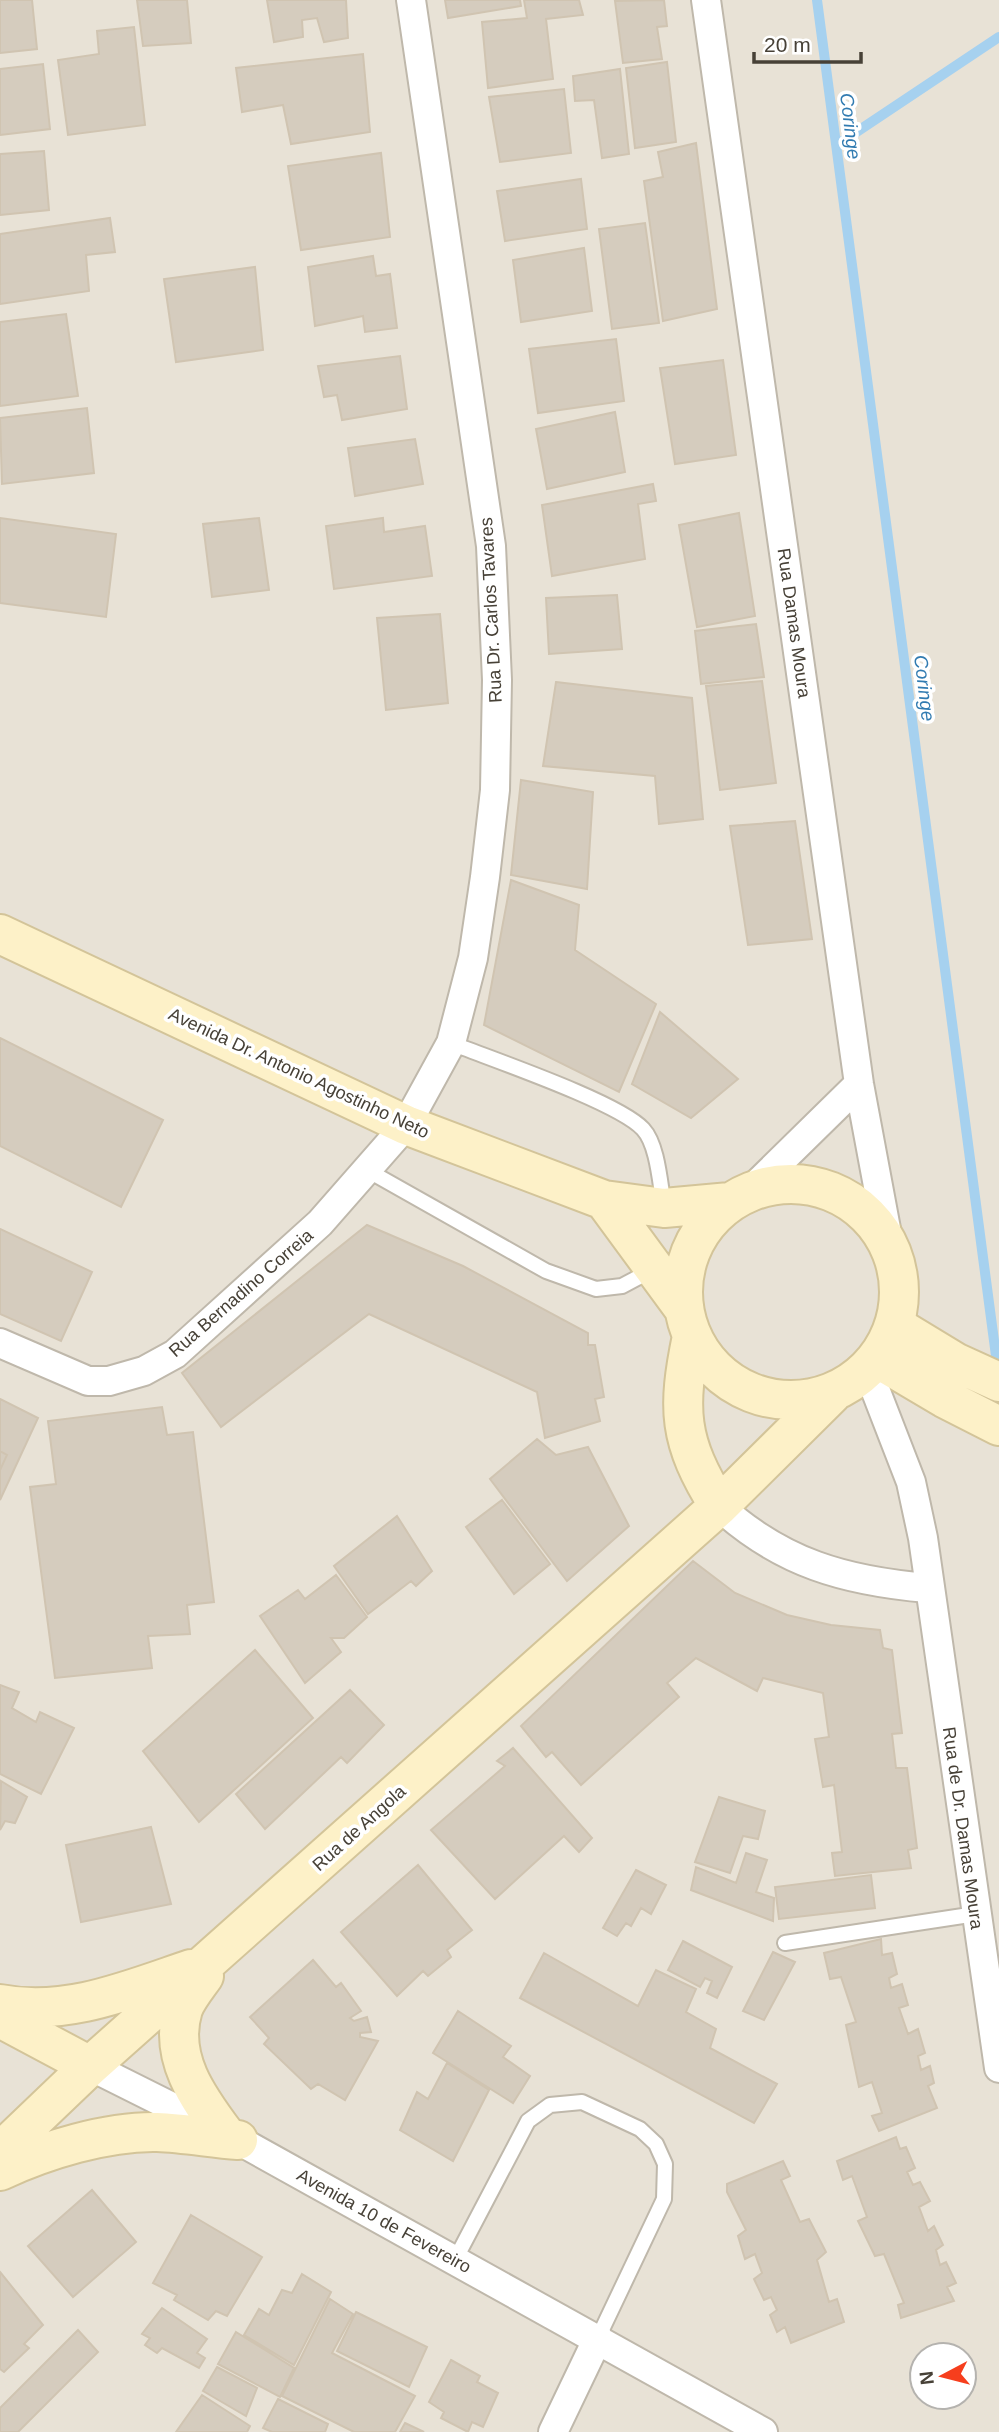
<svg xmlns="http://www.w3.org/2000/svg" width="999" height="2432" viewBox="0 0 999 2432" font-family="Arial,sans-serif">
	<rect width="100%" height="100%" fill="#f4f0e8"/>
	<!-- residential -->
	<path fill="#e8e2d6" fill-rule="evenodd" d="M0,0H999V2432H0ZM922,2355H964V2397H922Z"/>
	<g fill="none" stroke-linecap="round" stroke-linejoin="round">
		<!-- stream -->
		<path stroke="#a6d1ef" stroke-width="10" d="M817,0L998,1371
			M837,145L999,37"/>
	</g>
	<!-- building -->
	<path fill="#d5ccbe" stroke="#d0c4b1" stroke-width="2" d="M0,0H32L37,49L0,53Z
		M137,0H187L191,43L143,46Z
		M267,0H346L348,38L324,42L317,18L302,20L303,37L274,42Z
		M445,0H520L521,6L448,18Z
		M524,0H579L583,15L546,19L553,79L488,88L482,22L527,18Z
		M664,0L667,26L657,27L662,59L623,63L615,1Z
		M134,27L145,125L68,135L58,60L99,54L97,31Z
		M363,54L370,132L291,144L283,105L242,112L236,68Z
		M667,62L676,142L635,148L626,68Z
		M43,64L50,129L0,135V69Z
		M620,69L629,154L602,158L594,100L575,101L573,76Z
		M564,89L571,153L500,162L489,97Z
		M696,143L717,309L663,321L644,181L663,177L658,152Z
		M44,151L49,210L0,215V154Z
		M381,153L390,237L301,250L288,166Z
		M581,179L587,229L505,241L497,191Z
		M110,218L115,252L86,255L89,291L0,304V234Z
		M645,223L659,323L612,329L599,229Z
		M584,248L592,311L521,322L513,260Z
		M373,256L376,276L390,274L397,328L365,332L363,316L315,326L308,267Z
		M255,267L263,350L176,362L164,279Z
		M66,314L78,396L0,406V322Z
		M616,339L624,401L538,413L529,349Z
		M400,356L407,409L342,420L337,395L324,397L318,366Z
		M723,360L736,455L675,464L660,368Z
		M87,408L94,473L2,484L0,418Z
		M615,412L625,472L547,489L536,429Z
		M415,439L423,484L355,496L348,448Z
		M653,484L656,501L638,504L645,559L552,576L542,505Z
		M739,513L755,616L697,627L679,525Z
		M0,518L116,534L106,617L0,603Z
		M259,518L269,590L212,597L203,524Z
		M383,518L384,532L425,526L432,576L334,589L326,526Z
		M617,595L622,649L549,654L546,598Z
		M440,614L448,703L386,710L377,618Z
		M756,624L764,677L701,684L695,631Z
		M762,681L776,783L720,790L706,686Z
		M556,682L692,698L703,819L659,824L655,776L543,766Z
		M521,780L593,792L587,889L511,875Z
		M795,821L812,939L748,945L730,826Z
		M511,880L579,905L575,950L656,1004L619,1092L484,1025Z
		M660,1012L738,1079L691,1118L632,1084Z
		M0,1038L163,1120L121,1207L0,1146Z
		M367,1225L463,1266L588,1333V1345H595L604,1397L595,1399L600,1421L545,1438L537,1392L369,1314L221,1427L182,1373Z
		M0,1229L92,1272L61,1341L0,1314Z
		M0,1399L38,1418L0,1500Z
		M162,1407L167,1435L193,1432L214,1602L187,1605L190,1634L148,1636L152,1668L55,1678L30,1487L56,1484L48,1421Z
		M537,1439L556,1455L588,1447L629,1526L567,1581L490,1479Z
		M0,1451L7,1455L0,1470Z
		M502,1500L550,1564L514,1594L466,1527Z
		M397,1516L432,1571L416,1586L411,1581L368,1614L334,1566Z
		M693,1561L735,1593L787,1615L831,1625L880,1630L883,1648L892,1650L902,1733L892,1734L896,1768H907L917,1848L908,1850L911,1868L835,1876L832,1853L842,1852L834,1785L823,1787L815,1739L829,1737L823,1693L763,1678L757,1691L696,1658L667,1683L679,1697L581,1785L552,1752L546,1757L521,1726Z
		M336,1575L367,1617L344,1638H331L341,1652L305,1683L260,1616L298,1590L305,1599Z
		M255,1650L313,1718L199,1822L143,1751Z
		M0,1685L19,1692L12,1708L36,1722L40,1712L74,1728L41,1794L0,1774Z
		M350,1690L384,1725L347,1763L341,1757L265,1829L236,1794Z
		M513,1748L592,1838L579,1852L564,1836L495,1899L431,1830L505,1766L497,1761Z
		M1,1781L27,1797L15,1823L5,1821L0,1830Z
		M719,1797L765,1811L758,1839L743,1836L730,1873L695,1862Z
		M151,1827L171,1904L81,1922L66,1845Z
		M746,1853L767,1860L756,1892L774,1898L773,1921L691,1890L696,1867L736,1883Z
		M418,1865L472,1930L447,1950L451,1957L428,1976L423,1971L397,1996L341,1932Z
		M636,1870L666,1885L651,1914L641,1908L631,1926L626,1923L617,1936L603,1928Z
		M871,1875L875,1908L779,1919L775,1887Z
		M881,1939L882,1955L892,1953L897,1974L889,1978L891,1988L902,1984L908,2005L899,2008L908,2034L918,2029L925,2053L918,2056L921,2070L930,2066L934,2083L928,2086L937,2108L879,2131L872,2116L882,2113L872,2082L859,2087L846,2025L856,2022L841,1977L830,1979L824,1953Z
		M683,1941L732,1967L717,1998L707,1993L712,1981L705,1978L700,1987L668,1970Z
		M773,1952L795,1962L764,2020L743,2011Z
		M544,1953L638,2006L656,1970L696,1989L686,2012L716,2029L710,2048L777,2084L754,2123L520,1998Z
		M313,1960L336,1987L341,1983L361,2011L350,2018L354,2021L367,2017L371,2032L360,2033V2037L378,2041L345,2100L318,2084L311,2089L264,2044L269,2038L250,2017Z
		M458,2011L511,2046L503,2057L530,2076L513,2103L433,2053Z
		M447,2063L489,2090L453,2161L400,2130L417,2092L428,2099Z
		M896,2137L900,2149L906,2147L915,2168L907,2172L913,2185L920,2182L930,2201L919,2207L928,2231L934,2226L943,2245L936,2250L940,2265L946,2262L956,2283L947,2287L954,2301L901,2318L898,2305L904,2303L884,2254L875,2256L858,2221L867,2217L852,2176L843,2180L837,2161Z
		M783,2161L790,2176L781,2180L800,2222L809,2219L826,2252L817,2260L829,2302L837,2299L844,2322L791,2343L785,2327L777,2332L770,2315L777,2310L771,2297L764,2300L754,2279L762,2273L755,2254L745,2259L738,2236L746,2230L727,2192V2184Z
		M92,2190L136,2242L73,2297L28,2246Z
		M191,2215L262,2257L227,2316L216,2311L208,2320L174,2300L177,2295L153,2283Z
		M0,2272L43,2325L24,2344L29,2348L4,2372L0,2369Z
		M302,2274L331,2292L294,2365L244,2335L259,2309L269,2315L282,2290L292,2293Z
		M330,2299L353,2314L332,2353L415,2396L395,2432H354L282,2396Z
		M162,2308L207,2339L197,2353L205,2358L199,2368L162,2348L157,2353L145,2345L150,2338L142,2334Z
		M356,2312L427,2347L409,2387L337,2351Z
		M78,2330L98,2352L18,2432H0V2408Z
		M236,2332L294,2368L280,2397L218,2364Z
		M451,2360L480,2376L477,2382L498,2393L483,2427L472,2422L468,2432L441,2418L444,2412L429,2402Z
		M217,2367L257,2388L246,2416L203,2391Z
		M202,2395L250,2426L247,2432H176Z
		M278,2399L328,2424L325,2432H272L263,2428Z
		M405,2423L424,2432H400Z"/>
	<g fill="none" stroke-linecap="round" stroke-linejoin="round">
		<defs>
			<path id="lane" d="M451,1043C491,1059 618,1102 643,1129C658,1145 660,1185 664,1206
				M367,1170L546,1271L596,1289L622,1286L652,1270
				M785,1943L976,1914
				M455,2260L528,2121L550,2105L582,2102L640,2129L656,2144L665,2164L664,2199L598,2338"/>
			<path id="street" d="M706,0L859,1084L889,1245
				M750,1191L859,1084
				M0,1343L88,1381H109L144,1371L175,1354L320,1223L406,1125L451,1043L473,958L485,877L495,790L497,680L491,546L411,0
				M868,1371L911,1482L923,1538L999,2068
				M719,1506C781,1563 845,1581 928,1588
				M90,2066L238,2140L763,2432
				M553,2432L598,2338"/>
			<path id="secondary" d="M0,934L406,1125L604,1200L664,1208L730,1202
				M683 1292a108 108 0 1 1 216 0a108 108 0 1 1-216 0Z
				M604,1200L684,1309
				M894,1325L955,1362L999,1382
				M692,1336C677,1409 678,1441 719,1506
				M878,1359L944,1398L999,1426
				M204,1976C197,1986 187,1998 183,2009C168,2057 198,2098 225,2134
				M0,2004C66,2017 129,1990 191,1969
				M0,2018L90,2066
				M0,2152L90,2066L719,1506L832,1394
				M0,2171C45,2150 107,2131 157,2132C184,2133 211,2138 238,2140"/>
		</defs>
		<!-- lane casing -->
		<use href="#lane" stroke="#bfb8ab" stroke-width="18"/>
		<!-- street casing -->
		<use href="#street" stroke="#bfb8ab" stroke-width="32"/>
		<!-- secondary casing -->
		<use href="#secondary" stroke="#d3c499" stroke-width="42"/>
		<!-- lane -->
		<use href="#lane" stroke="#fff" stroke-width="14"/>
		<!-- street -->
		<use href="#street" stroke="#fff" stroke-width="28"/>
		<!-- secondary -->
		<use href="#secondary" stroke="#fdf1c8" stroke-width="38"/>
	</g>
	<g text-anchor="middle" stroke-width="7" stroke-linejoin="round" paint-order="stroke">
		<!-- street labels -->
		<g font-size="18" fill="#474137" stroke="#fff">
			<text transform="translate(491 610) rotate(-93)" y="6">Rua Dr. Carlos Tavares</text>
			<text transform="translate(794 623) rotate(82)" y="6">Rua Damas Moura</text>
			<text transform="translate(299 1073) rotate(25)" y="6">Avenida Dr. Antonio Agostinho Neto</text>
			<text transform="translate(241 1293) rotate(-41)" y="6">Rua Bernadino Correia</text>
			<text transform="translate(359 1828) rotate(-42)" y="6">Rua de Angola</text>
			<text transform="translate(963 1828) rotate(82)" y="6">Rua de Dr. Damas Moura</text>
			<text transform="translate(384 2221) rotate(29)" y="6">Avenida 10 de Fevereiro</text>
		</g>
		<!-- water labels -->
		<g font-size="19" font-style="italic" fill="#317bb1" stroke="#fff">
			<text transform="translate(851 126) rotate(83)" y="7">Coringe</text>
			<text transform="translate(925 688) rotate(83)" y="7">Coringe</text>
		</g>
	</g>
	<!-- north arrow -->
	<g transform="translate(943 2376) rotate(263)"><circle r="33" fill="#ffffff" stroke="#b5b3af" stroke-width="2"/>
	<path d="M0-5L12 26L0 18L-12 26Z" fill="#f63e1d"/>
	<text y="-10" font-size="19" font-weight="bold" text-anchor="middle" fill="#474137">N</text>
	</g>
	<!-- scale -->
	<path d="M754 52v10h107v-10" fill="none" stroke="#474137" stroke-width="3.5"/>
	<text x="764" y="52" font-size="21" fill="#474137" stroke="#ffffff" stroke-width="5" paint-order="stroke">20 m</text>
</svg>
